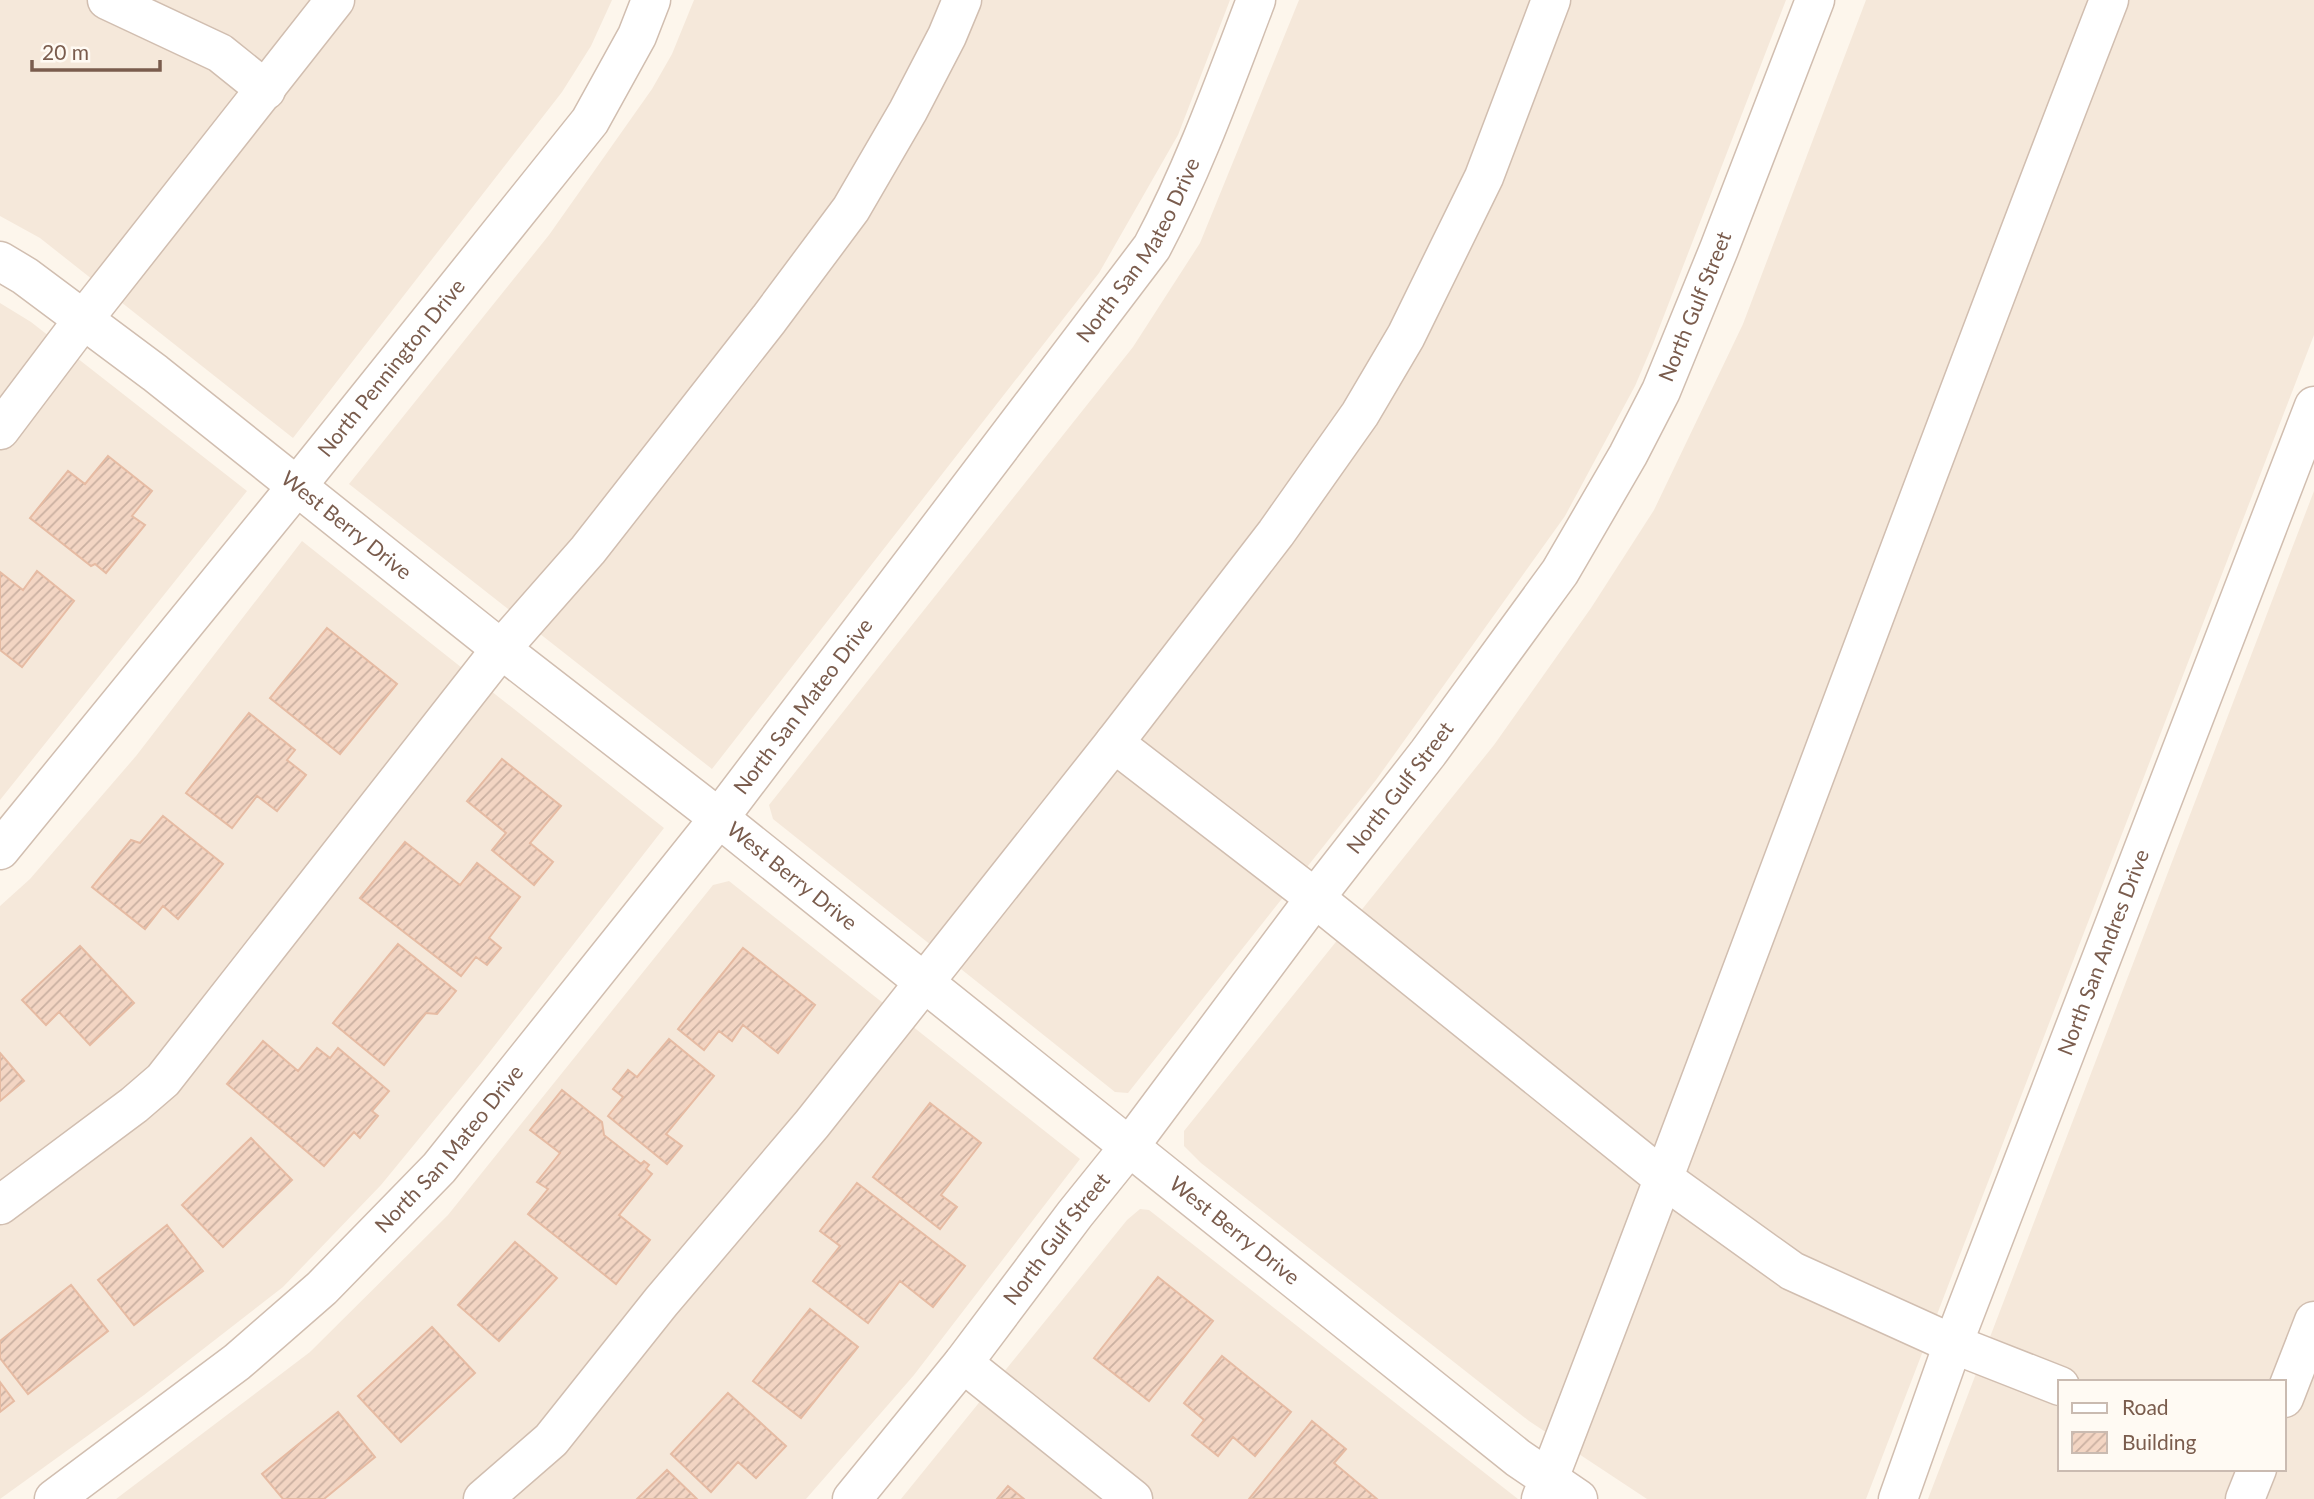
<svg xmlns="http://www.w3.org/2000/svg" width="2314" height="1499" viewBox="0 0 2314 1499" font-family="Lato,sans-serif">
	<defs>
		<pattern id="building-hatch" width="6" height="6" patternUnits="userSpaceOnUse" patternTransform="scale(1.75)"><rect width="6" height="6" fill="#f3d5c3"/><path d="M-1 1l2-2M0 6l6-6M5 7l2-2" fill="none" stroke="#cab0a1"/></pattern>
	</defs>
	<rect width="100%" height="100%" fill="#fdf6ec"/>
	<!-- residential -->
	<path fill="#f5e8da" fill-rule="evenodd" d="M0,0H612L591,46L562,92L293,438L40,238L0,216Z
		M694,0H1230L1178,135L1099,273L712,769L349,484L549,235L652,89L672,54Z
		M1299,0H1786L1653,344L1635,386L1565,516L1376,780L1128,1093L1115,1092L773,819L769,805L1133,347L1200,243Z
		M1866,0H2314V335L1866,1499H1647L1529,1421L1201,1163L1184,1146V1131L1494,745L1591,608L1654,510L1743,324Z
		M0,303L31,322L247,491L0,800Z
		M2314,491V1499H1928ZM2060,1382H2284V1469H2060Z
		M302,541L664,828L481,1063L381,1185L283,1287L144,1395L0,1499V906L30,879L136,756Z
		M729,881L1080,1159L914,1375L806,1499H116L310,1352L448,1215L713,885Z
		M1140,1209L1149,1210L1518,1499H901L1127,1220Z"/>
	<!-- building -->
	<path fill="url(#building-hatch)" stroke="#e6bba3" stroke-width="2" d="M108,456L152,491L132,516L145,525L106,573L95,564L91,566L30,518L68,471L85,484Z
		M37,571L74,601L22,667L0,650V572L23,590Z
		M327,628L397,684L340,754L270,698Z
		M249,713L295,750L287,760L306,775L277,811L257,796L232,828L186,793Z
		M502,759L561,806L530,843L553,862L534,885L492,850L506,833L467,801Z
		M163,816L223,864L178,919L163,906L145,929L92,887L131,840L140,843Z
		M405,842L460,885L477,863L520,897L489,938L501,948L487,965L476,957L461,976L360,898Z
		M398,944L456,991L437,1014L426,1013L384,1065L333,1023Z
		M80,946L134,1003L90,1045L59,1012L46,1025L22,1000Z
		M743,948L815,1005L778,1053L743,1025L732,1041L719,1031L704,1050L678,1029Z
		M669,1039L714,1076L666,1134L682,1146L667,1164L608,1116L623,1097L613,1089L628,1070L637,1077Z
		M263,1041L298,1071L317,1048L330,1058L338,1048L389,1091L372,1111L378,1116L360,1138L354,1132L324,1166L227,1084Z
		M0,1053L24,1081L0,1101Z
		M562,1090L602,1122L604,1135L641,1164L644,1161L649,1165L646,1169L652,1174L619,1215L650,1240L616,1284L528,1214L548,1189L537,1182L560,1153L530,1130Z
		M930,1103L981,1143L941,1195L957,1207L940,1229L873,1177Z
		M251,1138L292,1180L223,1247L182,1205Z
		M857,1183L965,1266L933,1307L900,1281L868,1323L813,1281L840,1246L820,1231Z
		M167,1225L203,1271L134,1325L98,1280Z
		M515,1242L557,1278L499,1341L458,1305Z
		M1158,1277L1213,1321L1149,1401L1094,1358Z
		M71,1285L108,1331L28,1394L0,1358V1341Z
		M810,1309L858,1347L801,1418L753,1381Z
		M432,1327L475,1373L401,1442L358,1396Z
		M1222,1356L1291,1412L1255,1456L1233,1437L1218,1456L1192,1435L1204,1420L1184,1403Z
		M0,1382L14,1401L0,1412Z
		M728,1393L786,1446L756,1478L738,1462L711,1492L671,1454Z
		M338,1412L375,1457L324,1499H283L262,1474Z
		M1312,1421L1346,1449L1334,1463L1377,1499H1249Z
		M667,1470L697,1499H637Z
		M1008,1486L1024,1499H997Z"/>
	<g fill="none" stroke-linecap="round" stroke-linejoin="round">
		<defs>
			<g id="minor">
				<path d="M107,0L220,53L266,90"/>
				<path id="s1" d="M0,261L25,276L155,373L501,649L719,818L1518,1458L1578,1499"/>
				<path d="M0,430L83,320L335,0"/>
				<path d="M1114,743L1315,898L1664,1179L1792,1271L1953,1344L2060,1386"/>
				<path id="s2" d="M0,850L297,486L590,121L637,36L651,0"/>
				<path d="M0,1205L134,1105L163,1080L501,649L588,550L769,319L851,209L908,111L947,36L962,0"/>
				<path d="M963,1363L1133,1499"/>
				<path d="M2284,1398L2314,1321"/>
				<path id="s3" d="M54,1499L237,1362L322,1288L439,1168L719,818L1152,247C1194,168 1224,84 1256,0"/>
				<path d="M483,1499L551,1440L661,1302L812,1124L1114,743L1276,533L1360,414L1406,336L1484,177L1551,0"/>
				<path id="s4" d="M852,1499L963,1363L1075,1214L1129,1147L1315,898L1428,753L1560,572L1628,455L1661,391L1719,249L1815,0"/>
				<path d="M1541,1499C1734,1001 1915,498 2109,0"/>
				<path id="s5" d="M1898,1499L1953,1344L2314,406"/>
				<path d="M2245,1499L2257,1469"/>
			</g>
		</defs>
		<!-- minor casing -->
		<use href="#minor" stroke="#d1beb0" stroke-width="41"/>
		<!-- minor -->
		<use href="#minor" stroke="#fff" stroke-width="38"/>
	</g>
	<g text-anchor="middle" stroke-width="5" stroke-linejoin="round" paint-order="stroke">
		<!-- street labels -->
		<g font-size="21" fill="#7a5c4d" stroke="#fffaf3">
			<text dy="7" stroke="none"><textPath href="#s3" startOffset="1664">North San Mateo Drive</textPath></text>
			<text dy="7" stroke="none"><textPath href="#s4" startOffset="1465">North Gulf Street</textPath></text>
			<text dy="7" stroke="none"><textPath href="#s2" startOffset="621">North Pennington Drive</textPath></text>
			<text dy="7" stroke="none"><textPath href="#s1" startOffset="436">West Berry Drive</textPath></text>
			<text dy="7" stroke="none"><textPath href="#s3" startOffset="1097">North San Mateo Drive</textPath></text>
			<text dy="7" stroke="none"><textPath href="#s4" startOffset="898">North Gulf Street</textPath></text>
			<text dy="7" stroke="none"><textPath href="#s1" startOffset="1003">West Berry Drive</textPath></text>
			<text dy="7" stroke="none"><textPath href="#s5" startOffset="584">North San Andres Drive</textPath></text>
			<text dy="7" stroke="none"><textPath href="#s3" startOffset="530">North San Mateo Drive</textPath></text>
			<text dy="7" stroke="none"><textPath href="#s1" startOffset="1570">West Berry Drive</textPath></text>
			<text dy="7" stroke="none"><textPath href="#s4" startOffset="331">North Gulf Street</textPath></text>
		</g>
	</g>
	<!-- legend -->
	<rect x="2058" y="1380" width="228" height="91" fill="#fffaf3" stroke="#cabbb1" stroke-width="2"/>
	<rect x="2072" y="1403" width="35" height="10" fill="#ffffff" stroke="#cabbb1" stroke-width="2"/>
	<text x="2122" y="1415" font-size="21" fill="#7a5c4d">Road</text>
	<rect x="2072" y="1432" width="35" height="21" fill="url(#building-hatch)" stroke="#cabbb1" stroke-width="2"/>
	<text x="2122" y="1450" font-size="21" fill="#7a5c4d">Building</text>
	<!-- scale -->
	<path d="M32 60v10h128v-10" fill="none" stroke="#7a5c4d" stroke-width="3.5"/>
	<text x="42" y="60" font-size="21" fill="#7a5c4d" stroke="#fffaf3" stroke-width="5" paint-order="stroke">20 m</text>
</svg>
